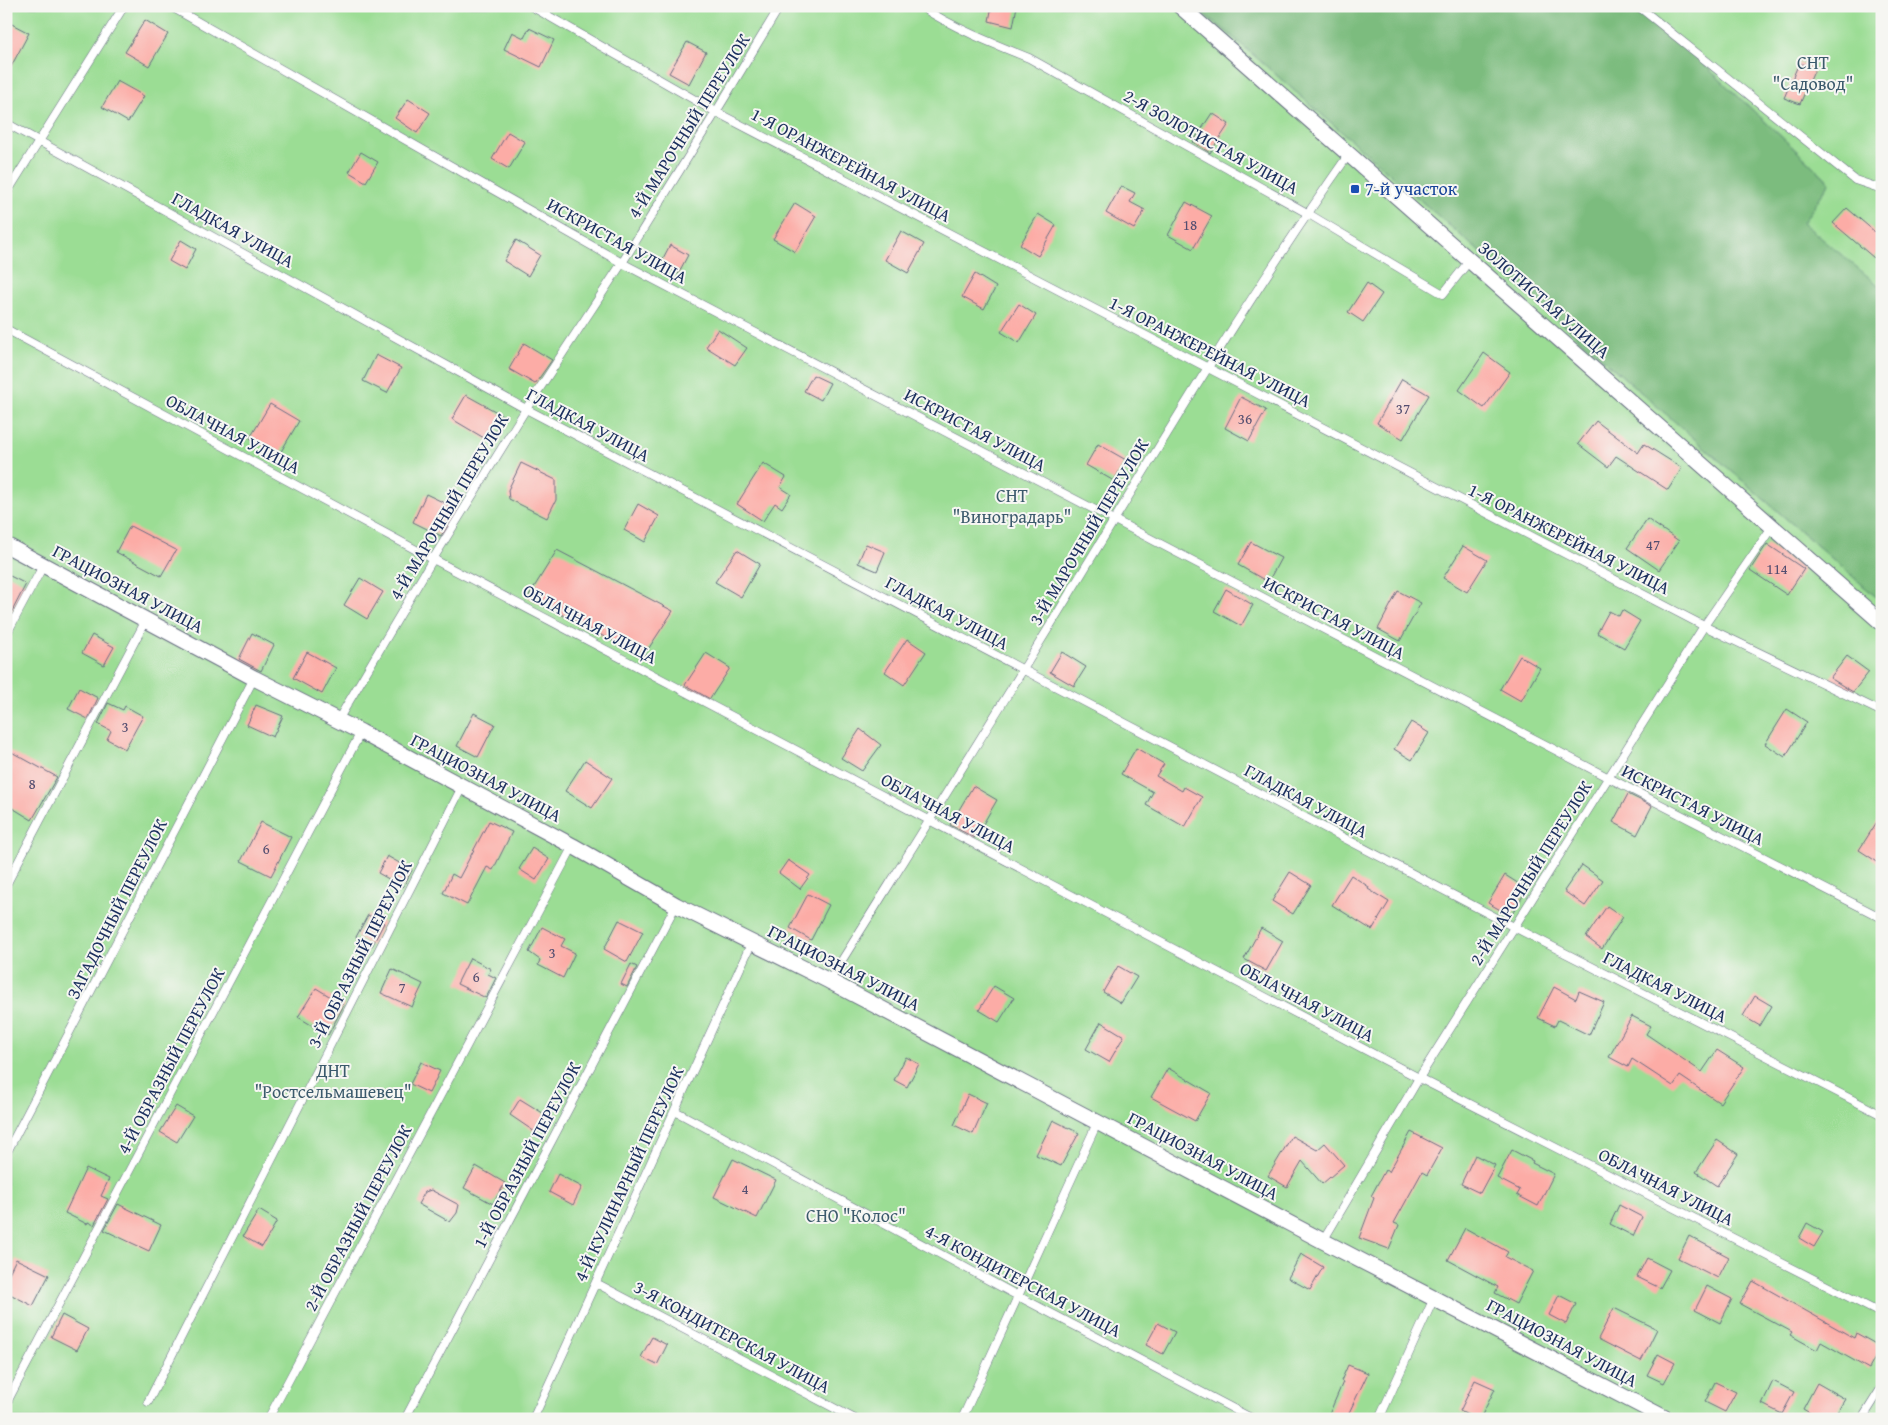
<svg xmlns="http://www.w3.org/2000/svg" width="1888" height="1425" viewBox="0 0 1888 1425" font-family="'Gentium Book Plus',serif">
	<rect width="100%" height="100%" fill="#f6f6f2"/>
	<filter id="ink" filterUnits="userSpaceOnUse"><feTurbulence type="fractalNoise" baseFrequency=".02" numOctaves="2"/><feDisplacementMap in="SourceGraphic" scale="10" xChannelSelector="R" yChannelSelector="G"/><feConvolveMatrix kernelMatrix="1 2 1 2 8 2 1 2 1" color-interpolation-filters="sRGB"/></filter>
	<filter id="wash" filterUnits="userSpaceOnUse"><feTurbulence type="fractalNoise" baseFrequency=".0096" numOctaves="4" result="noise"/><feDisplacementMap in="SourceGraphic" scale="20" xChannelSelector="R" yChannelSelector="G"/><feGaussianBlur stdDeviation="1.12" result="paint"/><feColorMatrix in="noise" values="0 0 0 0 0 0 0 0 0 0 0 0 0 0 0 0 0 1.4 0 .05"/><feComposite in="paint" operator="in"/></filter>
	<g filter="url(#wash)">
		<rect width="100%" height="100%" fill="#f2dec1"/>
		<!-- green -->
		<path fill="#9bdd94" stroke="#5b8679" d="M6,6H1193L1227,32L1882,602V1419H6Z
			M1641,6H1882V288L1802,223L1830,182Z"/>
		<!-- forest -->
		<path fill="#7cbc7e" stroke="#4c766e" d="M1193,6H1641L1830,182L1803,223L1882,288V602L1227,32Z"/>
		<g id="blocks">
			<!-- building -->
			<path fill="#fcaca6" d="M992,6H1017L1013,27L989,21Z
				M145,20L168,34L149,66L125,52Z
				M6,21L29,33L6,76Z
				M529,28L554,40L541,67L504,49L512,32L524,38Z
				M687,42L706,52L689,84L669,73Z
				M1799,63L1815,69L1800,104L1784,98Z
				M117,81L144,96L128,122L102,107Z
				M408,99L430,113L417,133L395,118Z
				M1212,113L1229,124L1210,153L1193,142Z
				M508,132L525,142L509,169L492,159Z
				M361,152L378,162L366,182L349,172Z
				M1121,186L1135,193L1130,202L1145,210L1134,229L1106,213Z
				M1186,202L1212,216L1193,249L1168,235Z
				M795,203L816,216L795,252L773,239Z
				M1847,208L1882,238V249L1874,258L1833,223Z
				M1038,214L1056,225L1038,256L1020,245Z
				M901,231L924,244L908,273L885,260Z
				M181,240L196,249L185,270L169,261Z
				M516,240L540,255L528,276L504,261Z
				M670,245L688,255L678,274L660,264Z
				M975,274L996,287L984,309L962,297Z
				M1367,283L1382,294L1363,322L1348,312Z
				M1019,304L1036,315L1019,343L1001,332Z
				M718,329L747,348L735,365L706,347Z
				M524,343L552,360L535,384L509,369Z
				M1484,353L1510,372L1484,408L1459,390Z
				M376,355L401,368L387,393L363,381Z
				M813,375L830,383L821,400L804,391Z
				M1402,379L1429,395L1403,439L1377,423Z
				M466,395L504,416L489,441L452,419Z
				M1241,397L1266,410L1249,441L1225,428Z
				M270,404L299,421L279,455L250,438Z
				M1596,421L1638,453L1644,444L1682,468L1668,490L1616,456L1608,467L1578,444Z
				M1098,444L1126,460L1114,481L1086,465Z
				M521,463L556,480V500L547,518L509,499L508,490Z
				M763,463L786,477L780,487L791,494L782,508L775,503L763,521L737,504Z
				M426,494L457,509L441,536L413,522Z
				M638,504L659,516L645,542L624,530Z
				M1647,519L1679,541L1659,570L1627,548Z
				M130,526L176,550L161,576L116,552Z
				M1251,542L1281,558L1268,582L1238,565Z
				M866,544L885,552L877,571L858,563Z
				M1767,544L1804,569L1787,595L1750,570Z
				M1463,546L1487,560L1467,592L1443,578Z
				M557,550L673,611L643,657L528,597Z
				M737,550L760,564L741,597L715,582Z
				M6,574L26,584L6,623Z
				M360,578L383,592L367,619L344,605Z
				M1226,589L1253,605L1241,626L1214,611Z
				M1398,591L1421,603L1400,641L1378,629Z
				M1622,610L1640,621L1624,648L1597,633L1609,611L1619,616Z
				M252,633L274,645L261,671L239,659Z
				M92,635L114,647L104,665L82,653Z
				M907,639L926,652L904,685L885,672Z
				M307,652L336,668L322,694L293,678Z
				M1062,652L1086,667L1074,686L1050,672Z
				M706,653L730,668L710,699L685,685Z
				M1520,656L1540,668L1521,701L1500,689Z
				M1847,656L1869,672L1853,692L1830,678Z
				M79,688L98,698L88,719L68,709Z
				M108,703L123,710L125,706L143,716L125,749L107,739L111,731L98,724Z
				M256,705L283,716L273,737L247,725Z
				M1787,709L1807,722L1785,757L1765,744Z
				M474,713L495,724L478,757L457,746Z
				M1411,722L1429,733L1412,760L1394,749Z
				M860,729L881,745L862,771L841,758Z
				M1136,748L1164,764L1156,776L1182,791L1184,787L1202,797L1185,827L1146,805L1153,792L1121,774Z
				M6,749L57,777L32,820L6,804Z
				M585,760L612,778L592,808L565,791Z
				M973,786L997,800L975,838L950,825Z
				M1628,794L1652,806L1637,835L1613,822Z
				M1882,814V865L1859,850Z
				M489,821L512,832L493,870L487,867L467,905L443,893L452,874L459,878Z
				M261,822L291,837L271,876L241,861Z
				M532,848L549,859L536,880L519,869Z
				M387,856L412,870L403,887L378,873Z
				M788,860L810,875L800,889L779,873Z
				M1582,865L1603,880L1585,906L1564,891Z
				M1290,872L1311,885L1293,914L1272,901Z
				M1351,875L1369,887L1368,889L1389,902L1372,930L1332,905Z
				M1505,875L1527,889L1511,916L1488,903Z
				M808,894L829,905L811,940L790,928Z
				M1607,906L1623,917L1602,949L1586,937Z
				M368,915L384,923L372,946L356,937Z
				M619,920L643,932L627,962L604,949Z
				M542,927L565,939L561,946L575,953L563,978L538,965L540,960L529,952Z
				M1261,928L1283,941L1266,971L1244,959Z
				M470,958L491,969L488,974L496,978L486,998L457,984Z
				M631,964L637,967L627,987L621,984Z
				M1118,966L1137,977L1121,1003L1103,992Z
				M392,969L423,984L412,1007L381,993Z
				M994,986L1014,998L999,1022L979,1010Z
				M1554,987L1576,999L1579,991L1604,1002L1589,1035L1558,1020L1555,1026L1538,1018Z
				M316,988L344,1005L328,1035L298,1017Z
				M1755,996L1772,1006L1760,1026L1743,1016Z
				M1632,1016L1651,1026L1646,1034L1702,1072L1717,1050L1744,1067L1720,1103L1680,1076L1673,1086L1632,1059L1628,1067L1609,1057Z
				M1101,1022L1124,1036L1109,1062L1086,1049Z
				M906,1057L919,1064L907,1087L894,1080Z
				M421,1062L440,1071L429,1093L410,1084Z
				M1168,1068L1211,1093L1195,1121L1151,1097Z
				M968,1094L987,1103L973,1134L954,1125Z
				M520,1099L546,1115L535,1132L510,1115Z
				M176,1106L193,1116L177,1142L160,1132Z
				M1053,1120L1079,1133L1061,1166L1036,1155Z
				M1411,1132L1442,1148L1427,1175L1422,1172L1394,1223L1399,1225L1389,1249L1359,1238L1374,1198L1371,1196L1385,1170L1389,1172Z
				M1292,1136L1317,1150L1325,1143L1344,1165L1322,1184L1302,1161L1287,1187L1268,1176Z
				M1717,1140L1738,1154L1717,1186L1696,1172Z
				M1512,1150L1533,1161L1532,1163L1554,1174L1538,1206L1517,1195L1520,1190L1497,1178Z
				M1475,1155L1495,1165L1480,1193L1461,1184Z
				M733,1159L776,1180L757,1218L714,1197Z
				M476,1166L505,1183L493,1204L464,1188Z
				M86,1168L109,1179L101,1196L108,1199L94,1225L88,1222L87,1224L65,1213Z
				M558,1174L582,1187L573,1205L549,1192Z
				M431,1190L459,1205L457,1213L450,1222L418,1204L425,1192Z
				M118,1204L161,1225L149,1251L104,1230Z
				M1619,1205L1642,1217L1633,1236L1610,1224Z
				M259,1210L277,1221L262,1247L243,1236Z
				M1807,1223L1823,1232L1814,1247L1799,1238Z
				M1465,1228L1508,1252L1505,1257L1533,1271L1516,1304L1495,1293L1498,1287L1448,1260Z
				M1689,1236L1729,1257L1718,1278L1678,1258Z
				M1301,1254L1323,1267L1310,1290L1288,1278Z
				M1647,1258L1670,1270L1660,1288L1637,1277Z
				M16,1259L49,1275L33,1306L6,1292V1279Z
				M1753,1281L1854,1338L1856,1333L1881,1347L1869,1369L1821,1342L1817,1350L1790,1335L1792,1332L1740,1304Z
				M1707,1286L1732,1299L1720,1323L1695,1310Z
				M1559,1295L1576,1304L1566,1324L1549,1315Z
				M1614,1308L1657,1329L1641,1361L1598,1339Z
				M62,1315L88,1329L77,1350L51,1337Z
				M1158,1323L1175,1332L1163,1354L1146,1345Z
				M652,1337L667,1345L657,1365L641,1357Z
				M1658,1354L1675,1363L1664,1383L1647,1375Z
				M1348,1365L1368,1373L1346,1419H1327L1343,1382L1341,1381Z
				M1475,1380L1495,1389L1480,1419H1475L1460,1411Z
				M1773,1381L1794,1392L1782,1414L1762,1404Z
				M1715,1382L1736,1392L1725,1412L1705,1402Z
				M1817,1383L1845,1399L1833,1419H1820L1803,1409Z"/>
		</g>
	</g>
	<g filter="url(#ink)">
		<use href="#blocks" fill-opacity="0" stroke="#666c81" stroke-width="1"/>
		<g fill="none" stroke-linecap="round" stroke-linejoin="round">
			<defs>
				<path id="service" d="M170,6L622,263L1609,778L1882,918
					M531,6L716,112L1704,626L1882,712
					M920,6C954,28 991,43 1029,58L1307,213L1443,294L1470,260
					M1638,6L1855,180L1882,189
					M6,123L526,409L1514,927L1882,1115
					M6,194L124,6
					M6,329L433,559L1419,1078L1882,1314
					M6,635L44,564
					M338,720L433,559L526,409L622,263L716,112L780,6
					M6,885L146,620
					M829,981C907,856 986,731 1062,606C1155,453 1246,300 1349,154
					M675,1111L1018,1296L1253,1419
					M6,1154L254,678
					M1323,1241L1419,1078L1704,626L1772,527
					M596,1283L855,1419
					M148,1402L462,787
					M6,1404L361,732
					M268,1419L573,846
					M405,1419L676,905
					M533,1419L752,942
					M962,1419L1098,1121
					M1379,1419L1434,1298
					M1862,1419L1882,1387"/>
				<path id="minor" d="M1180,6L1882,623
					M6,545L254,678L361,732L573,846L676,905L829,981L1323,1241L1667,1419"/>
			</defs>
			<!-- service casing -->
			<use href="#service" stroke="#666c81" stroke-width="9"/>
			<!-- minor casing -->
			<use href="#minor" stroke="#666c81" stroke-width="17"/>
			<!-- service -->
			<use href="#service" stroke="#fff" stroke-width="8"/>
			<!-- minor -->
			<use href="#minor" stroke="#fff" stroke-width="15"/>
		</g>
	</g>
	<!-- markers -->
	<rect fill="#1a4fb4" stroke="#f6f6f2" stroke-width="2" x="1350" y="184" width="10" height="10" rx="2.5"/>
	<g text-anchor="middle" stroke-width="4" stroke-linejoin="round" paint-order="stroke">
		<!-- number labels -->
		<g font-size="15" fill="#534e70">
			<text x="1190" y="230">18</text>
			<text x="1403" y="414">37</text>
			<text x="1245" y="424">36</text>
			<text x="1653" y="550">47</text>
			<text x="1777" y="574">114</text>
			<text x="125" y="732">3</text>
			<text x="32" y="789">8</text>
			<text x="266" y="854">6</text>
			<text x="552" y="958">3</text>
			<text x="476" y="982">6</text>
			<text x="402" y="993">7</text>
			<text x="745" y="1194">4</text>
		</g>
		<!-- park labels -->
		<g font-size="18" fill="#3b5a6c" stroke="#f6f6f2">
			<text x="1813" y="69">СНТ<tspan x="1813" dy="21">"Садовод"</tspan></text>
			<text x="1012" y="502">СНТ<tspan x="1012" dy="21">"Виноградарь"</tspan></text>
			<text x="333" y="1077">ДНТ<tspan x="333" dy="21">"Ростсельмашевец"</tspan></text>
			<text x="856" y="1222">СНО "Колос"</text>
		</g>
		<!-- street labels -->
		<g font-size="18" fill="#1b2f5e" stroke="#f6f6f2">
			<text transform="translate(689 126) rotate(-58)" y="6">4-Й МАРОЧНЫЙ ПЕРЕУЛОК</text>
			<text transform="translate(1211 142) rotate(29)" y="6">2-Я ЗОЛОТИСТАЯ УЛИЦА</text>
			<text transform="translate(851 165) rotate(28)" y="6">1-Я ОРАНЖЕРЕЙНАЯ УЛИЦА</text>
			<text transform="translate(233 230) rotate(29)" y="6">ГЛАДКАЯ УЛИЦА</text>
			<text transform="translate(617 241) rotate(29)" y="6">ИСКРИСТАЯ УЛИЦА</text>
			<text transform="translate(1544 300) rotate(41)" y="6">ЗОЛОТИСТАЯ УЛИЦА</text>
			<text transform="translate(1210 352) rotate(27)" y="6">1-Я ОРАНЖЕРЕЙНАЯ УЛИЦА</text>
			<text transform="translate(588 425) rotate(28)" y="6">ГЛАДКАЯ УЛИЦА</text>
			<text transform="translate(975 430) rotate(28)" y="6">ИСКРИСТАЯ УЛИЦА</text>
			<text transform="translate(233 434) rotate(28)" y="6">ОБЛАЧНАЯ УЛИЦА</text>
			<text transform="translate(449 507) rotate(-59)" y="6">4-Й МАРОЧНЫЙ ПЕРЕУЛОК</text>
			<text transform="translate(1089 532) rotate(-59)" y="6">3-Й МАРОЧНЫЙ ПЕРЕУЛОК</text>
			<text transform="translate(1569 539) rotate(27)" y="6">1-Я ОРАНЖЕРЕЙНАЯ УЛИЦА</text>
			<text transform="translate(128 589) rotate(28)" y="6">ГРАЦИОЗНАЯ УЛИЦА</text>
			<text transform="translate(947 613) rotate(28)" y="6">ГЛАДКАЯ УЛИЦА</text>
			<text transform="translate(1334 618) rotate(28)" y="6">ИСКРИСТАЯ УЛИЦА</text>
			<text transform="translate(590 624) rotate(28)" y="6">ОБЛАЧНАЯ УЛИЦА</text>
			<text transform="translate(486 778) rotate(28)" y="6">ГРАЦИОЗНАЯ УЛИЦА</text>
			<text transform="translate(1306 801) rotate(28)" y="6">ГЛАДКАЯ УЛИЦА</text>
			<text transform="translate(1693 805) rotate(27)" y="6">ИСКРИСТАЯ УЛИЦА</text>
			<text transform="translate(948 813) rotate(28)" y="6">ОБЛАЧНАЯ УЛИЦА</text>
			<text transform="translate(1531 873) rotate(-58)" y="6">2-Й МАРОЧНЫЙ ПЕРЕУЛОК</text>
			<text transform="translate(117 909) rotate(-63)" y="6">ЗАГАДОЧНЫЙ ПЕРЕУЛОК</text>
			<text transform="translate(360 954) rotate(-63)" y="6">3-Й ОБРАЗНЫЙ ПЕРЕУЛОК</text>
			<text transform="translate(844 968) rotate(27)" y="6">ГРАЦИОЗНАЯ УЛИЦА</text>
			<text transform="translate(1665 987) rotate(27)" y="6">ГЛАДКАЯ УЛИЦА</text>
			<text transform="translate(1307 1002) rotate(28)" y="6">ОБЛАЧНАЯ УЛИЦА</text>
			<text transform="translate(171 1061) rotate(-62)" y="6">4-Й ОБРАЗНЫЙ ПЕРЕУЛОК</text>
			<text transform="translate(527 1155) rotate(-62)" y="6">1-Й ОБРАЗНЫЙ ПЕРЕУЛОК</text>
			<text transform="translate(1203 1156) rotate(28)" y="6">ГРАЦИОЗНАЯ УЛИЦА</text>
			<text transform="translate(629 1174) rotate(-65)" y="6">4-Й КУЛИНАРНЫЙ ПЕРЕУЛОК</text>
			<text transform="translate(1666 1187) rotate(27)" y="6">ОБЛАЧНАЯ УЛИЦА</text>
			<text transform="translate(358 1218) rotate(-62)" y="6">2-Й ОБРАЗНЫЙ ПЕРЕУЛОК</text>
			<text transform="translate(1023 1281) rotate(28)" y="6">4-Я КОНДИТЕРСКАЯ УЛИЦА</text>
			<text transform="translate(732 1337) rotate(28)" y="6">3-Я КОНДИТЕРСКАЯ УЛИЦА</text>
			<text transform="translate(1562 1343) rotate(28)" y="6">ГРАЦИОЗНАЯ УЛИЦА</text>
		</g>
		<!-- transit labels -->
		<g font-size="18" fill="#164399" stroke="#f6f6f2" text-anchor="start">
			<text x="1365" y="195">7-й участок</text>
		</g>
	</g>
	<!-- margin -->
	<rect width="1888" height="1425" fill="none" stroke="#f6f6f2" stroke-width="25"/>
</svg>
